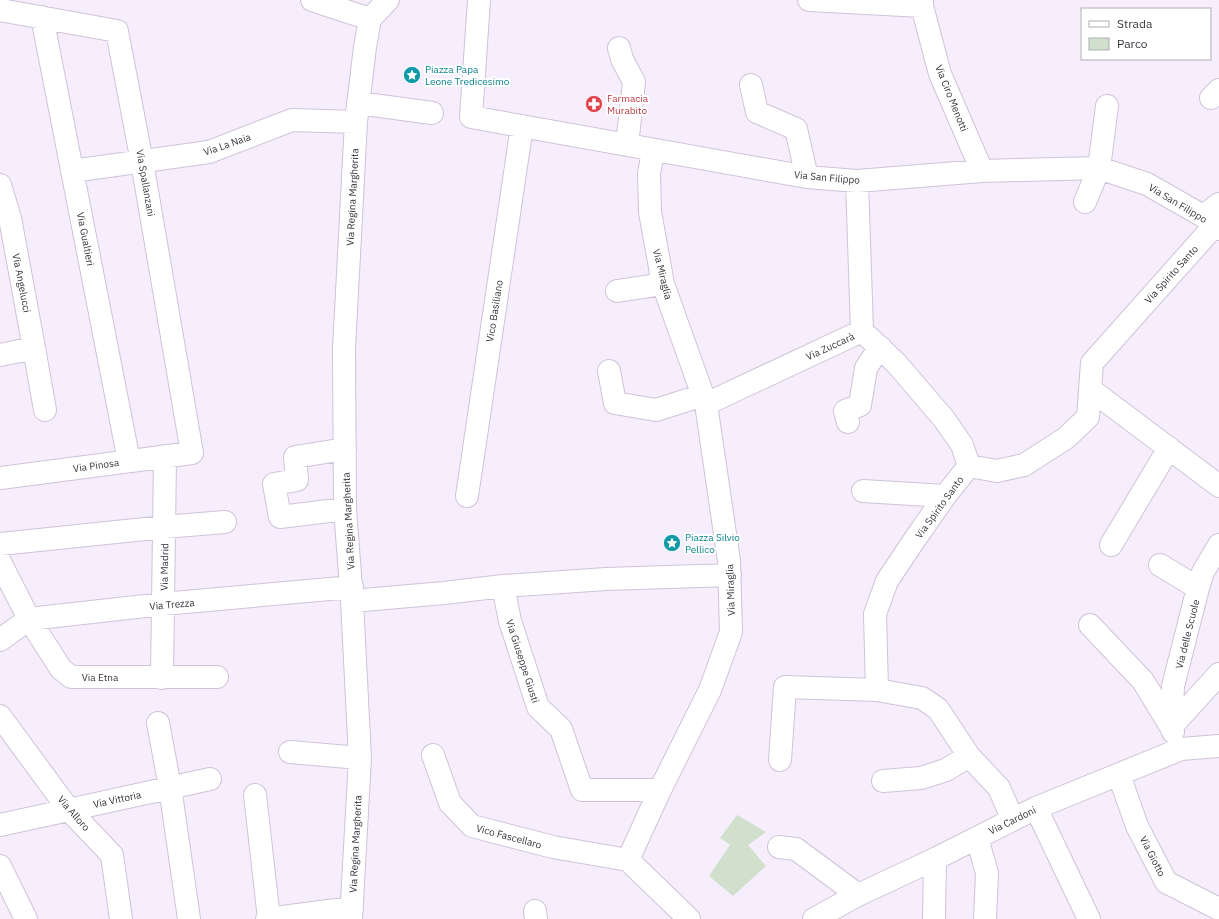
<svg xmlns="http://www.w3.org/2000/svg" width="1219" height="919" viewBox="0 0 1219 919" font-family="'IBM Plex Sans',sans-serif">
	<rect width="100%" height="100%" fill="#f6eefc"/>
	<!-- green -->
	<path fill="#d0e0cc" d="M737,815L766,832L748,845L766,866L733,896L709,876L730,845L720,838Z"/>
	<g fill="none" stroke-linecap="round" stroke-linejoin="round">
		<defs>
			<path id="minor" d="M312,0L370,19
				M479,0L471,117L807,177L857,181L982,171L1099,168L1147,184L1203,216L1219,229
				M809,0L922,6
				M922,0V6L940,74L982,171
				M0,10L117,31L142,162L192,453L0,478
				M42,17L129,461
				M619,48L622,59L634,82L627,145
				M751,85L757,112L796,129L807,177
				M1211,98L1219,90
				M358,103L432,113
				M653,150L649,174L650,212L663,284L706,404L729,561L731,632L710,690L660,790L628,860L689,919
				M72,171L209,152L292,120L356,122
				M0,185L10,218L34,348L0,355
				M1085,202L1099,168L1107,106
				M1203,216L1219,204
				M617,291L663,284
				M862,331L896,363L944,419L962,445L969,466
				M34,348L45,410
				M609,371L615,403L656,410L703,395
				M1090,389L1219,486
				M706,404L862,331L857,181
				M848,422L845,411L860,405L866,368L880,347
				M345,449L295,457L297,480L274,484L280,517L345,509
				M863,491L945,496
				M467,496L522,126
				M0,544L164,527L225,522
				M1111,545L1169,448
				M0,562L29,619L61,669L71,677H217
				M1160,565L1198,588
				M503,586L510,621L538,707L561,729L582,790H660
				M352,601L444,593L503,586L606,579L730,575
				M1090,625L1143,681L1171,727
				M0,640L29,619L163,604L352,587
				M162,678L165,456
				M0,716L69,810L112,855L121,919
				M158,723L170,787L189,919
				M1171,727L1173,686L1198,588L1203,572L1219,545
				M1173,732L1171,727L1219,674
				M290,752L360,758
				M433,755L450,803L472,826L553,847L628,860
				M780,760L785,687L877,690
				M1119,775L1137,826L1166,882L1219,909
				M883,781L921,778L946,770L969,756
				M255,795L269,919
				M1036,808L1089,919
				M1013,820L999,788L969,756L938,709L922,698L877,690L875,614L887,581L913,542L945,496L969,466L997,471L1024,465L1066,438L1088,417L1092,363L1214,226
				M0,825L210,779
				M977,838L987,873L985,919
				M779,847L796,849L858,895
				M0,866L26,919
				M535,911L536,919
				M267,919L352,908
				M351,919L360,758L352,601L345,509L344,349L356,122L365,47L370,19L388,0
				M814,919L858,895L935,859L1036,808L1181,749L1219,746
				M934,919L935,859"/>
		</defs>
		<!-- minor casing -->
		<use href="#minor" stroke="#cfc3d9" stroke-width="24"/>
		<!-- minor -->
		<use href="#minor" stroke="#fff" stroke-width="22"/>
	</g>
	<!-- icons -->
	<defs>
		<symbol id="sight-disc" viewBox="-11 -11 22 22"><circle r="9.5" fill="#0f9aa8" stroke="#fff"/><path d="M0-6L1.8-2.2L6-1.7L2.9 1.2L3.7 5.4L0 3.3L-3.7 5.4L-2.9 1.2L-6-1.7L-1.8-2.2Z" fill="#fff"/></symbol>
		<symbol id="pharmacy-disc" viewBox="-11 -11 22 22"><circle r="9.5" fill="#e0444e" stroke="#fff"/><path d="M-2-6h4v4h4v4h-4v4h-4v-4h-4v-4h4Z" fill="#fff"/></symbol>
	</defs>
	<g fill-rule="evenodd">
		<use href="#sight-disc" x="402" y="65" width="20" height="20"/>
		<use href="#pharmacy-disc" x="584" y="94" width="20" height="20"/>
		<use href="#sight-disc" x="662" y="533" width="20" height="20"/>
	</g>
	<g text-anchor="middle" stroke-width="4" stroke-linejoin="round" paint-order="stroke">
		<!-- culture labels -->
		<g font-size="10" fill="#0d838f" stroke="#fff" text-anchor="start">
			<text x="425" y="73">Piazza Papa<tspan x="425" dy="12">Leone Tredicesimo</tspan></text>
			<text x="685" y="541">Piazza Silvio<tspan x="685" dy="12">Pellico</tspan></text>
		</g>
		<!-- health labels -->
		<g font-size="10" fill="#be3a42" stroke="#fff" text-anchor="start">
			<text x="607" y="102">Farmacia<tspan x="607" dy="12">Murabito</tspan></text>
		</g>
		<!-- street labels -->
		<g font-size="10" fill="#38333c" stroke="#fff">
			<text transform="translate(952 98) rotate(68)" y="4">Via Ciro Menotti</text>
			<text transform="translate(227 144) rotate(-19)" y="4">Via La Naia</text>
			<text transform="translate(827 177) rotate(5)" y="4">Via San Filippo</text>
			<text transform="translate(146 183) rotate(80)" y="4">Via Spallanzani</text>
			<text transform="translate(352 197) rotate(-87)" y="4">Via Regina Margherita</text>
			<text transform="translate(1178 203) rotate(31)" y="4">Via San Filippo</text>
			<text transform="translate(86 239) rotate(79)" y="4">Via Gualtieri</text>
			<text transform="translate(663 274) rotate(76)" y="4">Via Miraglia</text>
			<text transform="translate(1171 274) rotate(-48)" y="4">Via Spirito Santo</text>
			<text transform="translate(22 283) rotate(79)" y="4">Via Angelucci</text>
			<text transform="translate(494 311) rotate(-81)" y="4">Vico Basiliano</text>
			<text transform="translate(830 346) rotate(-25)" y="4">Via Zuccarà</text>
			<text transform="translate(96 465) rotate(-8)" y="4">Via Pinosa</text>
			<text transform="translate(939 507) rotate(-54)" y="4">Via Spirito Santo</text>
			<text transform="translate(348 521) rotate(-93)" y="4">Via Regina Margherita</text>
			<text transform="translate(164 567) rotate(-89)" y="4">Via Madrid</text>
			<text transform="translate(730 590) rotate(-92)" y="4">Via Miraglia</text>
			<text transform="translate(172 604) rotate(-5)" y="4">Via Trezza</text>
			<text transform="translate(1187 634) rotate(-76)" y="4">Via delle Scuole</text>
			<text transform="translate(523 661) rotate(72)" y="4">Via Giuseppe Giusti</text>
			<text x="100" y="681">Via Etna</text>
			<text transform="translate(117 799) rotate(-12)" y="4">Via Vittoria</text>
			<text transform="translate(74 813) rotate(49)" y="4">Via Alloro</text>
			<text transform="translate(1012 820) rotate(-26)" y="4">Via Cardoni</text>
			<text transform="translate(509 836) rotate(15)" y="4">Vico Fascellaro</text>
			<text transform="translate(355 844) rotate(-87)" y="4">Via Regina Margherita</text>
			<text transform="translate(1153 856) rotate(63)" y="4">Via Giotto</text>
		</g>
	</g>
	<!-- legend -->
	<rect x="1081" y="8" width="130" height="52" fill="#ffffff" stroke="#afadb1"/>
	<rect x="1089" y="21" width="20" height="6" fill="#ffffff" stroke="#afadb1"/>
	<text x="1117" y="28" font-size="12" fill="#38333c">Strada</text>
	<rect x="1089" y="38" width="20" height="12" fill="#d0e0cc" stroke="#afadb1"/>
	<text x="1117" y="48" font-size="12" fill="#38333c">Parco</text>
</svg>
